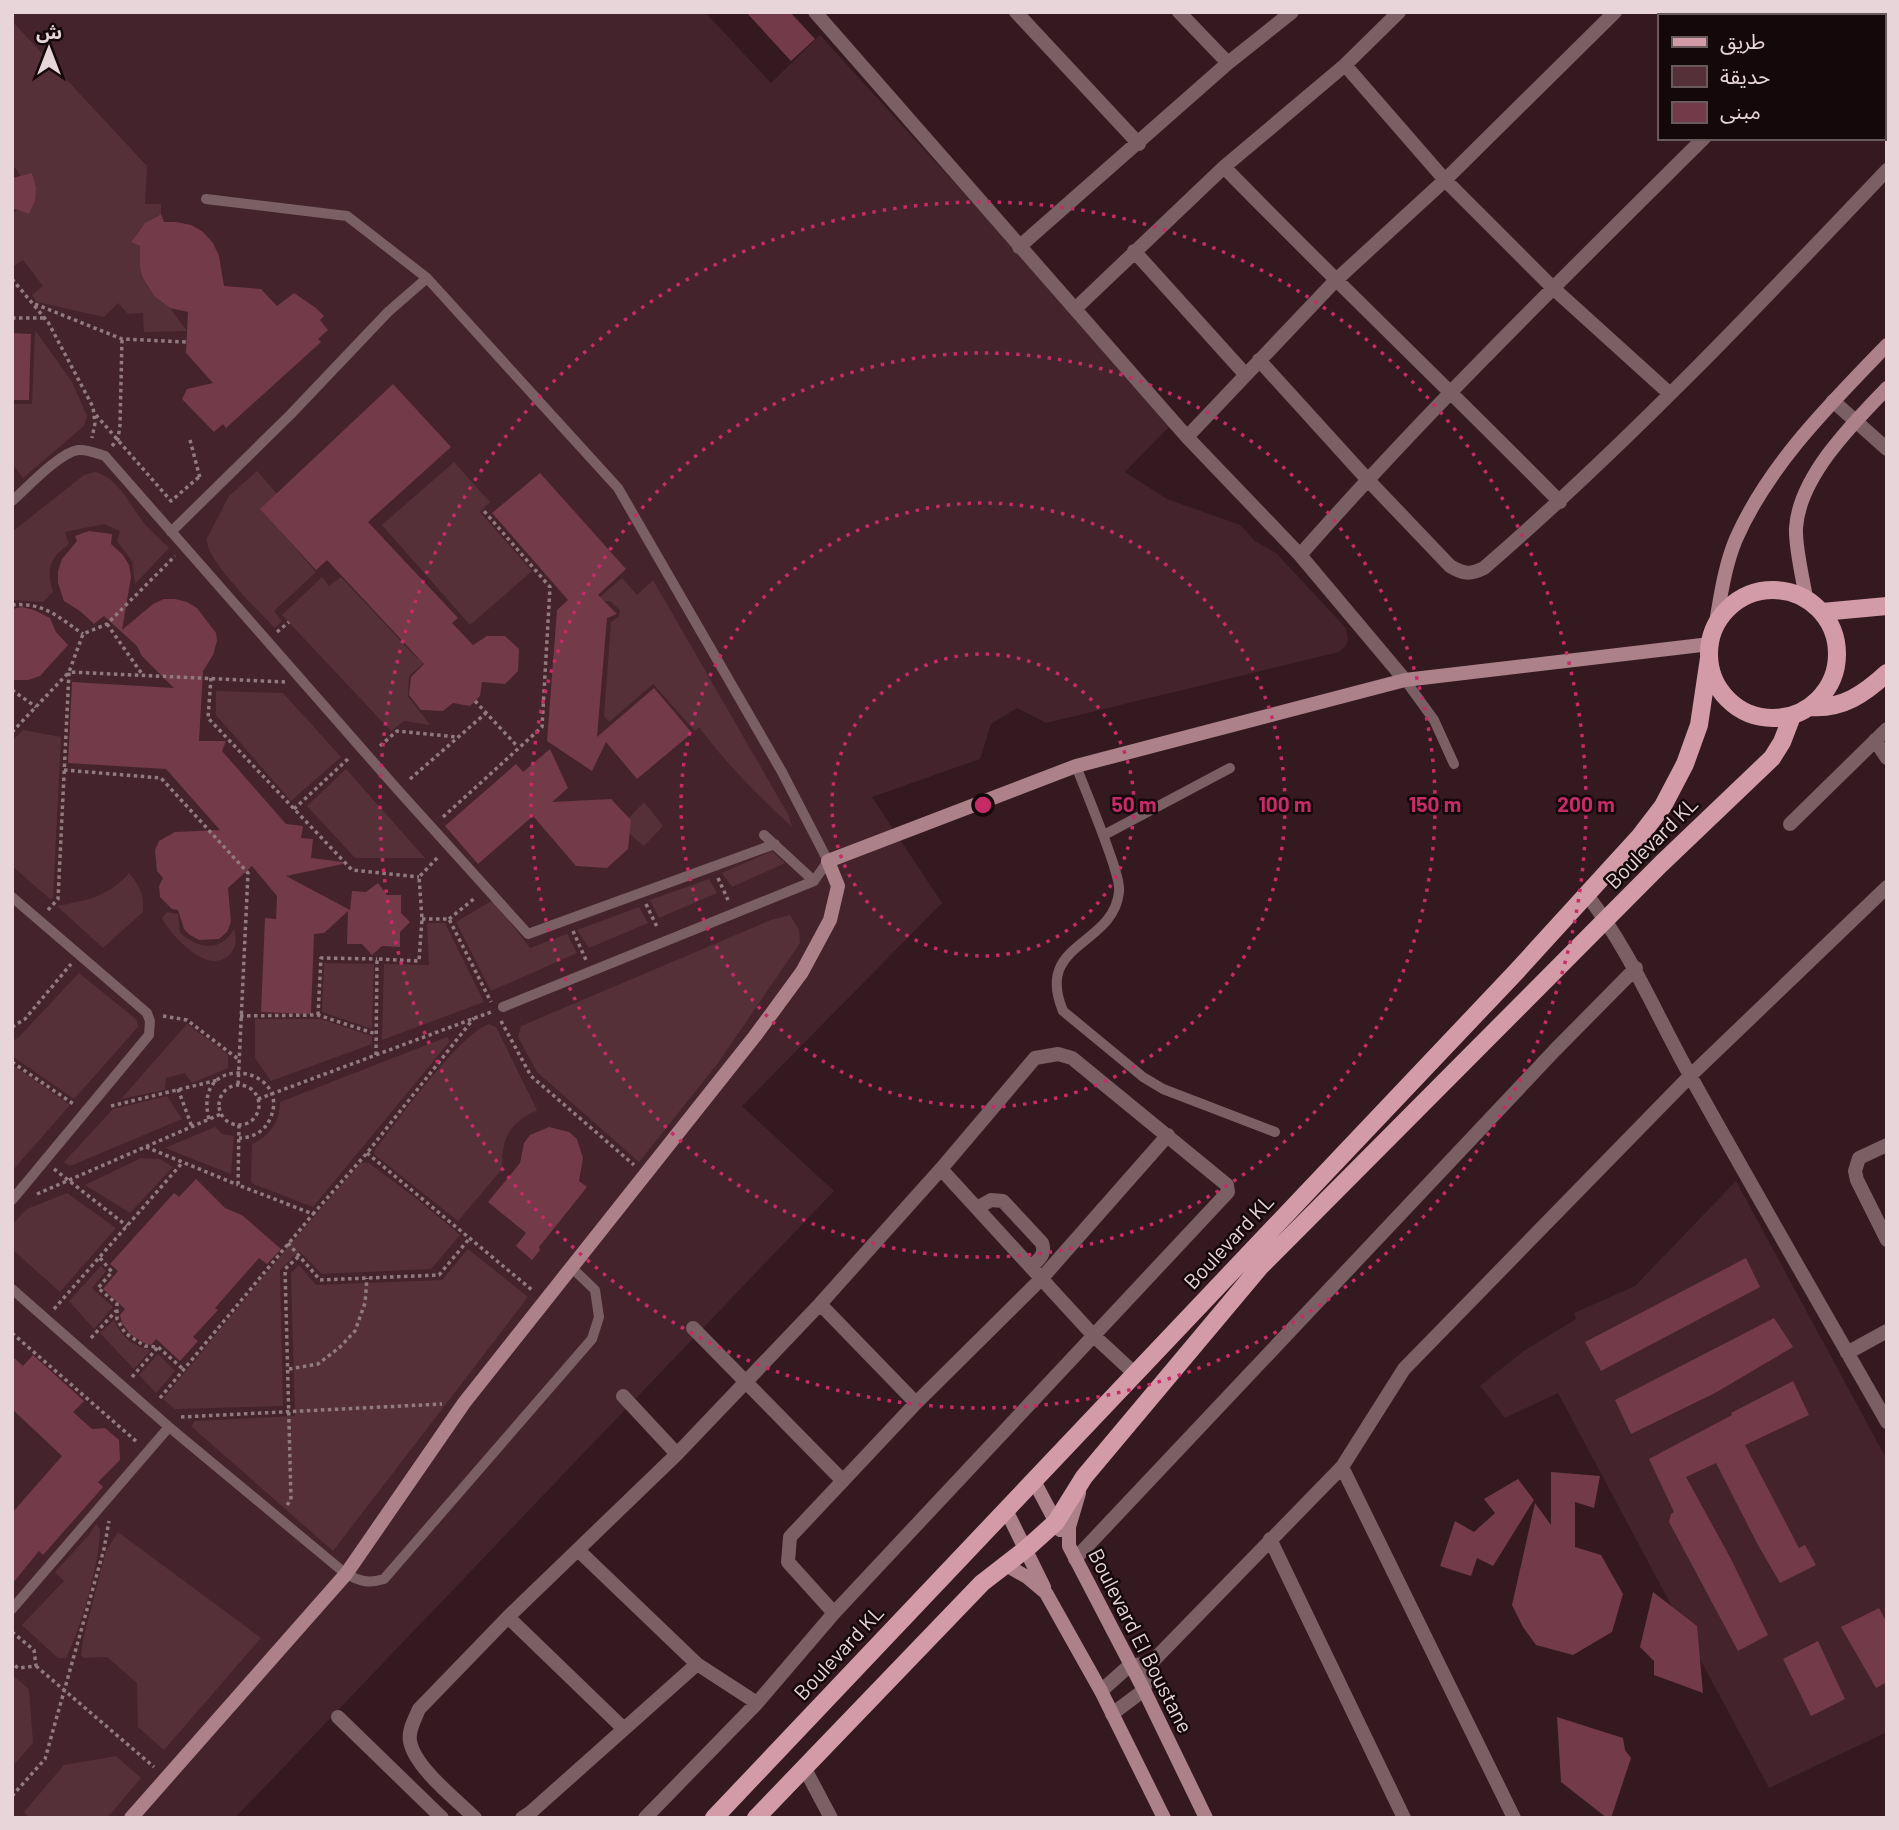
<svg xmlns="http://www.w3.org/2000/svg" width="1899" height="1830" viewBox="0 0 1899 1830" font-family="Barlow,'Noto Sans Arabic',sans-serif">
	<rect width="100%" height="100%" fill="#341920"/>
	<!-- built -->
	<path fill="#44232c" d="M12,12H705L771,83L820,35L1173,423L1125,472L1167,499L1240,525L1255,541L1276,553L1346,628L1348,639L1346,646L1339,652L1046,723L1017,708L991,724L980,759L872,797L942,903L742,1106L834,1191L235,1818H12Z
		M1736,1181L1887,1460V1732L1769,1788L1558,1393L1505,1418L1480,1386L1522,1352L1576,1319L1574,1313L1635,1286Z"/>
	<!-- green -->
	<path fill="#553039" d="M12,21L147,166L145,204H161V214C147,220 139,228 132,242L140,246V268L148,287L154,296L170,308L187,331L144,332L143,313L128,314L118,303L104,317L37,302L32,295L43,286L23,260L12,267V215L17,210L29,214C35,199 36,189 32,173L21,176L12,164Z
		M35,330L72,382L87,416L84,426L23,478L12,464V404H32Z
		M454,462L490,502L480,512L532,571L470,625L382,525Z
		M257,471L277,494L261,509L316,572L274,611L282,621L275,628C259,611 204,559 207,538L229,496Z
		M95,472C119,478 130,506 145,524C152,532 161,540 169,548L135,584L132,561L117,541L120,531L104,524L65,532L69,544C49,559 46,569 53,592L43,602L12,600V532L84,475Z
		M322,577L329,586L341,577L417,658L429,648L434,654L409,676L408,696L430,725L404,721L391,731L282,615Z
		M622,578L637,595L653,580L789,816L792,827C759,796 726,764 699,727L695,731L653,684L609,722L604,716L611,622L619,616L620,610L610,601L594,602Z
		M216,691L283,693L341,757L291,801L216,715Z
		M23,730L61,737L53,898L50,899L12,866V741Z
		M346,769L425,858H355L307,806Z
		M644,802L663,826L644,846L630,834L629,818Z
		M772,851L785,863L732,887L722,873Z
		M129,873C140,886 144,894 143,912L103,948L57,906C87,900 107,898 129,873Z
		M709,879L717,893L659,918L650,900Z
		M493,900L530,948L567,934L577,953L491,991L456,922Z
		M639,907L648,923L589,948L577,930Z
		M167,912L178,914L180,933C199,949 220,953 234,929C242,952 222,969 200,957C186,949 169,932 162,918Z
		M790,915L799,930L800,943L718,1063L639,1162L537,1072L518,1037L521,1026L771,920Z
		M427,923H445L484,1002L382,1040L384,964L429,965Z
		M324,963L374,964L372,1029L322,1012Z
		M79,973L137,1020L138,1027L74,1099L12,1056V1041L18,1038Z
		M255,1019H321L372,1036V1044L271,1081L255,1058Z
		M187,1024L228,1054V1068L192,1083L185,1073L166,1078L165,1090L121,1099Z
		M489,1024L496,1027L537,1110C508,1124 502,1138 502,1169L458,1221L375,1155L374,1151C398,1121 457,1036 489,1024Z
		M447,1037L450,1041L313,1207L251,1183L252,1144C270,1136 280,1121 280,1102Z
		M12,1064L70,1105L12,1171Z
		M167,1096L182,1119L70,1166L64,1162L113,1109Z
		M215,1127L222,1134L234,1136L231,1174L165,1148Z
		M141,1158L160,1159L173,1167L130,1213L85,1185Z
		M361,1162L369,1163L422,1203L460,1235L431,1269L322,1274L299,1251L280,1270L283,1406L175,1409L163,1399L292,1242Z
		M67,1193L116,1228L60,1292L12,1249V1225L27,1209Z
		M468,1249L528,1297L333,1551L191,1426L195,1421L295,1416L291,1273L299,1265L316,1285L442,1280Z
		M101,1266L106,1271L92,1288L113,1307L94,1329L69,1301Z
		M114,1320C122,1337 132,1346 151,1350L134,1369L100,1333Z
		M158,1354L175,1371L156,1393L139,1375Z
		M96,1524L100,1529C100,1562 81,1629 66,1658H58L22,1625L64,1581L55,1572L89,1535Z
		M118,1532L261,1638L164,1750L138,1727L137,1683L107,1657L84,1658L81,1655L83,1639L106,1551Z
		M12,1675L29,1689L33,1743L12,1767Z
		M116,1756L141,1778L107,1818H30L24,1812L64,1765Z"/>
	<!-- building -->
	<path fill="#733a49" d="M746,12H790L815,39L791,61Z
		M32,173L36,188L35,201L29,214L12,208V178Z
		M161,214L164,222H176L191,225L202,231L213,243L219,256L224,286L261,289L277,306L294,293L316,308L324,316L320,320L328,330L318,339L321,342L226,428L223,424L214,432L182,399L187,389L213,383L186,353L188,312L170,308L154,296L143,278L140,268V246L131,242L145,223Z
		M12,333L31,334L29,400H12Z
		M393,384L451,447L368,522L458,618L452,623L473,645L487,636H505L519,649L518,671L505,684L482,682L480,696L470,706L453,703L443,711L421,710L409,695L411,677L424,664L327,560L316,570L260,509Z
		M540,473L626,569L598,595L617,614L607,618L597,737L654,688L692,733L637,779L606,742L592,771L547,741L557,610L568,600L492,513Z
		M89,531L112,534L111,544L123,555L129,565L131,577L122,630L153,604L164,599H175L187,602L197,608L216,633L217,641L213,655L203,671L199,741H226L222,751L286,824L303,826L301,838L313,839L311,858L343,862V864L286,876L350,910L352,891L366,892L378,883L387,895H401V913L410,922L400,932V947L382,946L372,955L362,944H347L348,911L324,933L314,934L311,1014L261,1012L265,918L276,919L277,896L252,866L228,888L231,922L227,932L219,939L199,940L190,935L184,929L178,910L172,909L160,897L159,886L163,878L157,871L155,850L159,841L175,832L220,830L166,769L68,763L72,682L174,688L142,656L137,646L104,616L94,624L80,611L64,601L58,583V571L62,559L77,541L75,536Z
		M22,607L34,610L50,618L56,632L68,645L40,676L28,680H12V609Z
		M550,749L568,788L552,802L611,799L631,820L628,849L607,868L576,866L533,816L478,864L445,826L516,764L523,772Z
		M549,1127L569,1132L577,1139L583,1158L579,1181L587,1187L539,1247L540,1250L532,1260L516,1246L526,1233L488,1202L520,1163L524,1143L530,1135Z
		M196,1179L225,1208L242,1215L281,1249L267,1264L259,1258L215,1308L218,1310L193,1337L198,1341L180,1361L156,1339L151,1345L146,1344L130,1334L122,1323L120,1315L125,1309L103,1289L118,1271L110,1264L174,1193L179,1197Z
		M1746,1258L1760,1287L1601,1371L1585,1342Z
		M1774,1318L1793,1347L1715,1393L1631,1434L1615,1400Z
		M33,1355L84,1401L73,1412L92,1429L105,1428L119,1440L120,1460L98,1482L103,1487L43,1555L39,1551L12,1584V1513L62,1456L12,1409V1356L23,1366Z
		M1793,1381L1809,1415L1745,1445L1799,1548L1805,1545L1816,1565L1780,1583L1758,1545L1716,1463L1686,1477L1731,1559L1768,1635L1738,1651L1669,1522L1671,1514L1674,1512L1649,1459L1732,1415L1731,1413Z
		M1551,1472L1600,1476L1594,1508L1575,1502V1547L1601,1555L1623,1594L1612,1632L1573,1655L1536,1645L1523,1627L1512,1605L1535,1503L1551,1525Z
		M1518,1479L1534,1500L1493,1566L1477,1558L1471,1576L1440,1566L1455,1521L1474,1532L1495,1513L1484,1499Z
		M1653,1592L1697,1626L1703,1693L1654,1675V1661L1640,1647Z
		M1879,1608L1887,1623V1682L1876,1688L1841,1627Z
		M1818,1641L1845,1699L1811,1716L1783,1659Z
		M1557,1717L1623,1738L1625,1750L1631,1758L1611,1818H1607L1561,1782Z"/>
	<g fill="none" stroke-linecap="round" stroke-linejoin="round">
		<!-- path -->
		<path stroke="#917a80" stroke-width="3.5" stroke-dasharray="3.5 3.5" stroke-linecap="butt" d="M12,279L48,322L93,407L95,423L92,438
			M35,304L122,339L186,342
			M12,318H44
			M96,415L171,501L199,477
			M190,440L200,478
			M112,446L118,439L120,425L122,339
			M12,605C44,602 58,617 83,634
			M107,624L142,674
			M277,632L289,622
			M211,678L208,718L352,870L419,877
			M12,690L36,707
			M475,701L518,747
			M12,732L69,672L83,634L107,624L175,556
			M380,746L397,731L457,737
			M64,770L161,778L248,873L238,1086
			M410,779L486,713
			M294,809L349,758
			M443,817L542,727L550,587L484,511
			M718,878L728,900
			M646,904L658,929
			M48,910L58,899L69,672L285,682
			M422,919H449L491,1002
			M449,919L475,898
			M573,931L586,960
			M318,1015L321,958L377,959
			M163,1016L187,1020L238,1059
			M240,1016L318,1015L376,1034
			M501,1021L531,1076L634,1165
			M12,1027L25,1019L71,964
			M376,1055L377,959L419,961L422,919L419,877L439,856
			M12,1062L75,1105
			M219 1105a20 20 0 1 1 40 0a20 20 0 1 1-40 0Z
			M178,1089L192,1127
			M258,1099L491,1012
			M111,1106L218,1080
			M209,1119C191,1050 294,1066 270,1119C264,1132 252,1138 239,1138
			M239,1125L238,1185L313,1214L367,1153L474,1018
			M146,1147L238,1185
			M367,1153L532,1290
			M54,1169L127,1226
			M37,1194L221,1114
			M288,1243L320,1280L439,1275L469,1239
			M100,1258L112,1272L98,1288L117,1304V1319L125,1333L145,1346L158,1347L183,1369
			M54,1309L183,1162
			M12,1333L137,1442
			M91,1338L116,1311
			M289,1369L318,1364L340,1347L355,1331L365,1303L367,1278
			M132,1377L158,1347
			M160,1398L313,1214
			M181,1417L442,1404
			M287,1505L291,1500L285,1269L299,1256
			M12,1632L34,1650L36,1666L18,1668L12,1663
			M36,1666L154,1767
			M12,1796L45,1759L104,1549L109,1521"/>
		<!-- lane -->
		<path stroke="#7a5f65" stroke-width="10" d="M206,199L347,216L427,278L618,488L782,772L828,861L814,881L503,1007
			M12,501C27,488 59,453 78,450C87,449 96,453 105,456L397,789L528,934L775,844
			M171,532L291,414L388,312L427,278
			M1405,680L1434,720L1454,764
			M1076,766C1089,799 1103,832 1114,866C1116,874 1120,883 1119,892C1113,947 1034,942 1063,1011L1143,1077L1163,1089L1275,1132
			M764,835L814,881
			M1104,835L1230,768
			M12,897L147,1013L150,1021L149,1035L12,1200
			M12,1289L169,1427L346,1574C360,1581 368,1584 384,1579L592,1339L599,1317L595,1290L571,1267
			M12,1609L169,1427"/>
		<!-- street -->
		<path stroke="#7a5f65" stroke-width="14" d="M815,12L1187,437L1300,555L1405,680
			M1016,12L1139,144
			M1179,12L1228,63
			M1837,12L1841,16
			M1883,58L1887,61
			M1345,65L1445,180L1553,288L1669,393
			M1224,167C1334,280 1449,389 1560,502
			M1019,247L1228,63L1292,12
			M1134,251L1245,374
			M1075,309L1224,167L1345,65L1399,12
			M1259,360L1367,479L1450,566C1463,574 1470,575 1484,568C1627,444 1757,307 1887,170
			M1833,401L1887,449
			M1187,437L1335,281L1445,180L1615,12
			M1300,555C1428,410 1567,274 1704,138
			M1875,740L1887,758
			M1790,824L1887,729
			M1587,895C1631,952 1657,1017 1692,1079C1756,1194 1822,1308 1887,1422
			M1887,1145L1859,1158L1855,1171L1857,1180L1887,1240
			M941,1169L1093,1335L1135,1374
			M977,1208L991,1200L1003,1201L1042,1243C1046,1255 1039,1259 1031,1267
			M820,1304L916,1403
			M693,1328L843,1481
			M1847,1353L1887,1331
			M623,1396L677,1454
			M1342,1467L1514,1818
			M1270,1539L1404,1818
			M578,1550L697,1664L757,1703
			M1075,1559L1555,1050L1636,968
			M834,1613L788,1562L790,1537L916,1403L1042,1278L1168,1135
			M508,1617L623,1728
			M1101,1691L1129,1666L1143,1664
			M1112,1714L1144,1690L1151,1663L1342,1467L1404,1369L1690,1076L1887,887
			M338,1717L442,1818
			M805,1769L831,1818
			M475,1818C457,1800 414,1767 410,1741C408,1730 415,1719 419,1709L508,1617L677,1454L820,1304L941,1169L1035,1058L1058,1054L1072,1058L1227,1185L1228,1192L834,1613L757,1703L645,1818
			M522,1818L531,1812L697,1664"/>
		<!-- secondary -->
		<path stroke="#ac818a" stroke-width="14" d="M1806,598C1803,579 1795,547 1796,528C1799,477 1853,423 1887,388
			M1716,622C1721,594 1725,565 1736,539C1769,464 1831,403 1887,345
			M1034,1481L1060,1530
			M1079,1493L1069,1527V1546L1144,1690L1206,1818
			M1006,1510L1044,1587
			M1006,1565L1027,1577L1046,1593L1101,1691L1164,1818
			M131,1818L346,1574L464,1403L755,1036L802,972L830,920L838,886L828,861L1076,766L1405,680L1710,644"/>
		<!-- primary -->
		<path stroke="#d29ba7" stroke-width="18" d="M1709 654a64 64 0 1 1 128 0a64 64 0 1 1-128 0Z
			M1822,612L1887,606
			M1811,707C1843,709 1864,694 1887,673
			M714,1818L1516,972L1640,836L1663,806L1685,764L1699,725L1709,658
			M756,1818L982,1583L1026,1549L1056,1522L1084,1477L1260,1267L1661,864L1772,758L1782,742L1792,716"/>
	</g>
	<!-- distance rings -->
	<g fill="none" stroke="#c62b68" stroke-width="3.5" stroke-dasharray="3.5 7">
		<circle cx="983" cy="805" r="151"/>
		<circle cx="983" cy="805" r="302"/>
		<circle cx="983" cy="805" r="452"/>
		<circle cx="983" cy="805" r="603"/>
	</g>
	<g text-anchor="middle" stroke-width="5" stroke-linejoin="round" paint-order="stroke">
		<!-- street labels -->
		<g font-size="21" fill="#e8d5d9" stroke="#14080b">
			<text transform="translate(1652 843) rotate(-45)" y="7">Boulevard KL</text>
			<text transform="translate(1229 1242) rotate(-47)" y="7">Boulevard KL</text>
			<text transform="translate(1140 1641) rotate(63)" y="7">Boulevard El Boustane</text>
			<text transform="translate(839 1653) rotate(-47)" y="7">Boulevard KL</text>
		</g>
	</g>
	<circle cx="983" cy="805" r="10" fill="#c62b68" stroke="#14080b" stroke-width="3.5"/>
	<g font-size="21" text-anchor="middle" font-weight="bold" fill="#c62b68" stroke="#14080b" stroke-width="5" stroke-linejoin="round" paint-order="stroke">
		<text x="1134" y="812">50 m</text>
		<text x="1285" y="812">100 m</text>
		<text x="1435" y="812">150 m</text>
		<text x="1586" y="812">200 m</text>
	</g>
	<!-- border -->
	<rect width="1899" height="1830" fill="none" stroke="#e8d5d9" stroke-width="28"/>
	<!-- legend -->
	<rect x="1658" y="14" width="228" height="126" fill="#14080b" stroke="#695a5d" stroke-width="2"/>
	<rect x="1672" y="37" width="35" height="10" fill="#d29ba7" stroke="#695a5d" stroke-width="2"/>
	<text x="1720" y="49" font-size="21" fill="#e8d5d9">طريق</text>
	<rect x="1672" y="66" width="35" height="21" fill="#553039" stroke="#695a5d" stroke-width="2"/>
	<text x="1720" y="84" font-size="21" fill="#e8d5d9">حديقة</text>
	<rect x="1672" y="102" width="35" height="21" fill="#733a49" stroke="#695a5d" stroke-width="2"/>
	<text x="1720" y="119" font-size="21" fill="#e8d5d9">مبنى</text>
	<!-- north arrow -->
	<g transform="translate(49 49)" stroke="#14080b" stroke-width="5" paint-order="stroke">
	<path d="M0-5L12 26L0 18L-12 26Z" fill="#e8d5d9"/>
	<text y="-10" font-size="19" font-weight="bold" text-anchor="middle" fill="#e8d5d9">ش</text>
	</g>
</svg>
